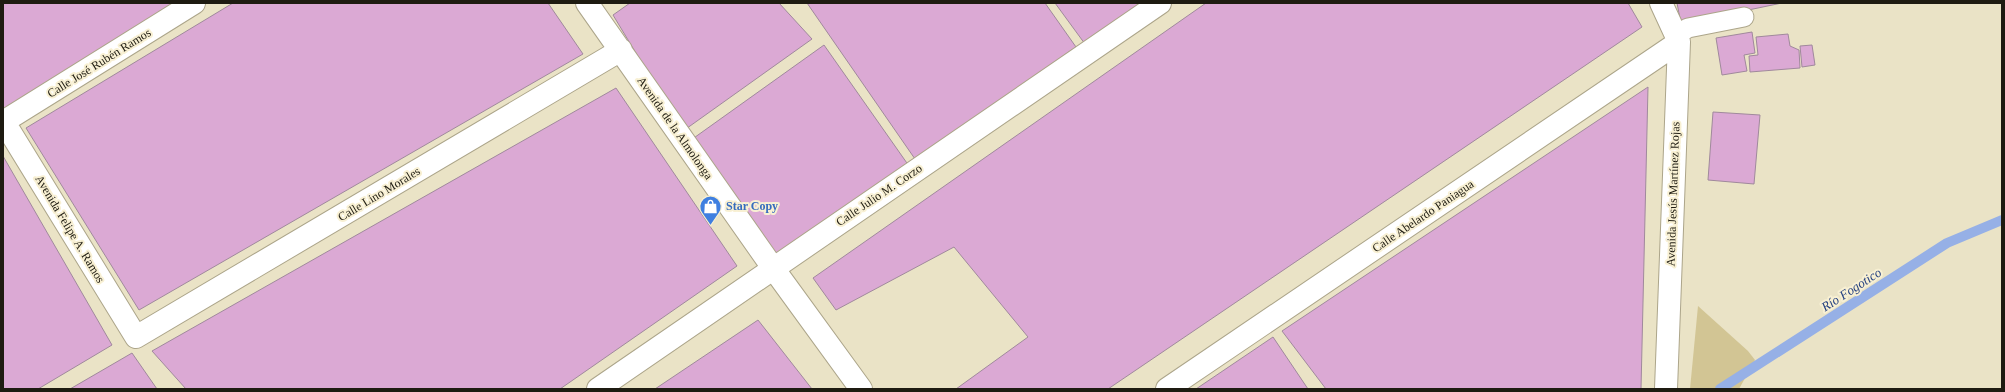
<svg xmlns="http://www.w3.org/2000/svg" width="2005" height="392" viewBox="0 0 2005 392" font-family="Georgia,serif">
	<rect width="100%" height="100%" fill="#eae3c6"/>
	<!-- green -->
	<path fill="#d2c594" d="M1698,306L1748,351L1755,360L1739,389H1690Z"/>
	<g fill="none" stroke-linecap="round" stroke-linejoin="round">
		<!-- stream -->
		<path stroke="#96b0e6" stroke-width="10" d="M1720,389L1947,243L2002,220"/>
	</g>
	<!-- building -->
	<path fill="#dba9d4" stroke="#a0899c" d="M3,3H181L3,112Z
		M233,3H548L583,54L139,310L26,128Z
		M630,3H779L812,39L683,131L613,15Z
		M807,3H1045L1076,47L915,159Z
		M1055,3H1144L1085,44Z
		M1206,3H1628L1642,27L1108,389H956L1028,337L954,247L836,310L813,278Z
		M1677,3H1782L1681,24Z
		M1752,32L1755,53L1744,55L1747,71L1722,75L1716,38Z
		M1788,34L1790,46L1799,50L1800,68L1750,72L1749,56L1758,55L1756,37Z
		M824,45L909,166L776,260L691,140Z
		M1812,45L1815,65L1802,67L1800,46Z
		M1648,87L1641,389H1326L1282,331Z
		M616,88L737,266L560,389H186L152,351Z
		M1713,112L1760,115L1754,184L1708,180Z
		M3,156L112,345L38,389H3Z
		M758,320L812,389H655Z
		M1273,337L1308,389H1196Z
		M132,353L157,389H70Z"/>
	<g fill="none" stroke-linecap="round" stroke-linejoin="round">
		<defs>
			<path id="lane" d="M1676,35L1688,28L1744,17"/>
			<path id="street" d="M587,3L773,268L861,389
				M1661,3L1679,42L1666,389
				M3,122L194,3
				M4,122L136,337L621,50
				M598,389L1160,3
				M1167,389L1679,42"/>
		</defs>
		<!-- lane casing -->
		<use href="#lane" stroke="#aca58a" stroke-width="21"/>
		<!-- street casing -->
		<use href="#street" stroke="#aca58a" stroke-width="24"/>
		<!-- lane -->
		<use href="#lane" stroke="#fff" stroke-width="19"/>
		<!-- street -->
		<use href="#street" stroke="#fff" stroke-width="22"/>
	</g>
	<!-- icons -->
	<defs>
		<symbol id="shop-pin" viewBox="-11 -11 22 30"><path d="M0 17L-7.5 6A9.5 9.5 0 1 1 7.5 6Z" fill="#3f7fe0" stroke="#f8f0d3"/><path d="M-5-2.5h2.3a2.7 3.5 0 0 1 5.4 0H5L5.5 6h-11ZM-1.5-2.5h3a1.5 2.3 0 0 0-3 0Z" fill="#fff"/></symbol>
	</defs>
	<g fill-rule="evenodd">
		<use href="#shop-pin" x="698" y="194" width="25" height="34"/>
	</g>
	<g text-anchor="middle" stroke-width="4" stroke-linejoin="round" paint-order="stroke">
		<!-- street labels -->
		<g font-size="12" fill="#1e1b11" stroke="#f8f0d3">
			<text transform="translate(99 63) rotate(-32)" y="4">Calle José Rubén Ramos</text>
			<text transform="translate(675 128) rotate(55)" y="4">Avenida de la Almolonga</text>
			<text transform="translate(379 194) rotate(-31)" y="4">Calle Lino Morales</text>
			<text transform="translate(1673 194) rotate(-88)" y="4">Avenida Jesús Martínez Rojas</text>
			<text transform="translate(879 195) rotate(-34)" y="4">Calle Julio M. Corzo</text>
			<text transform="translate(1423 216) rotate(-34)" y="4">Calle Abelardo Paniagua</text>
			<text transform="translate(70 229) rotate(59)" y="4">Avenida Felipe A. Ramos</text>
		</g>
		<!-- shop labels -->
		<g font-size="12" font-weight="bold" fill="#366cbe" stroke="#f8f0d3" text-anchor="start">
			<text x="726" y="210">Star Copy</text>
		</g>
		<!-- water labels -->
		<g font-size="13" font-style="italic" fill="#244080" stroke="#f8f0d3">
			<text transform="translate(1851 289) rotate(-33)" y="5">Río Fogotico</text>
		</g>
	</g>
	<!-- border -->
	<rect width="2005" height="392" fill="none" stroke="#1e1b11" stroke-width="8"/>
</svg>
